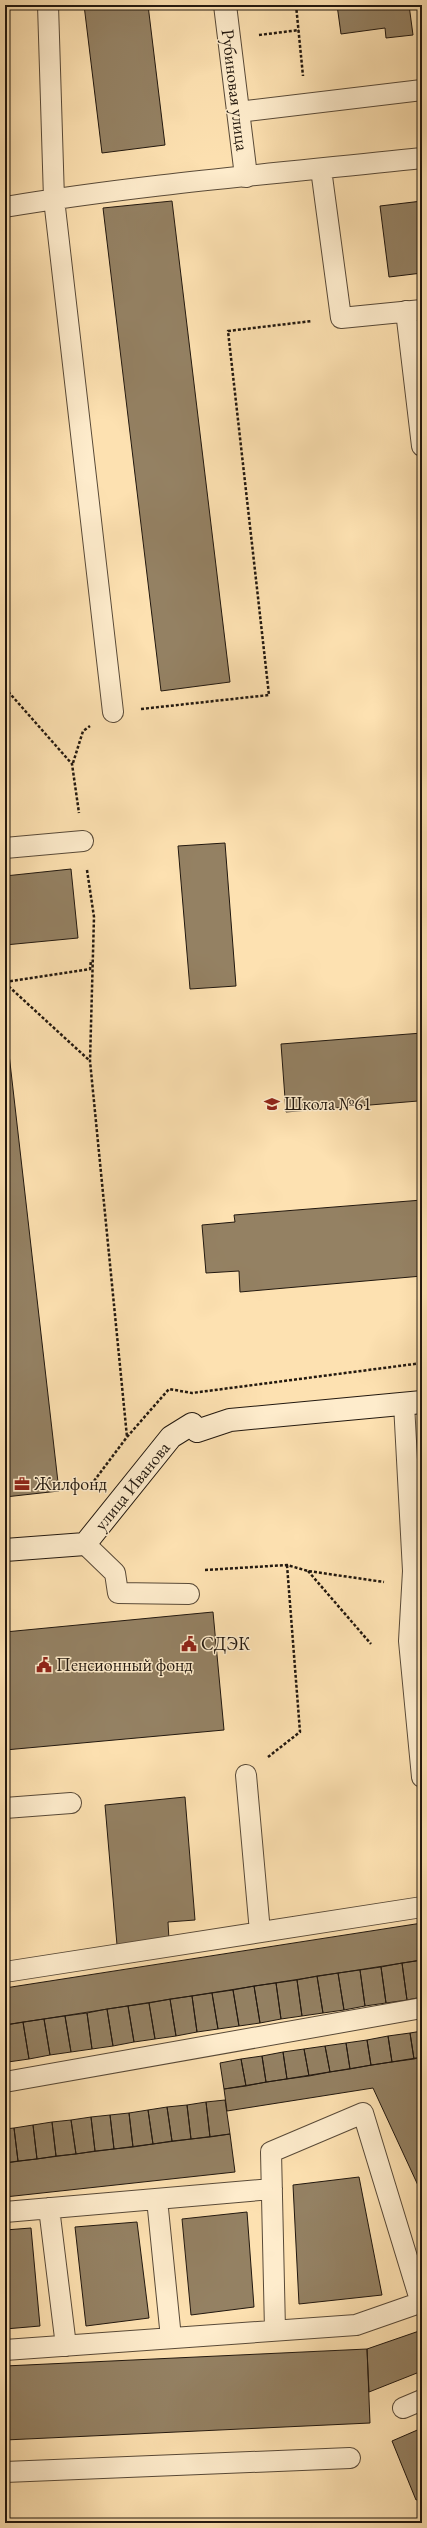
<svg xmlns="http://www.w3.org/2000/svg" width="427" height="2528" viewBox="0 0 427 2528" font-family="'EB Garamond',serif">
	<rect width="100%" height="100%" fill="#fde1b1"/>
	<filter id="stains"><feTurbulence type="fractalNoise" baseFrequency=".005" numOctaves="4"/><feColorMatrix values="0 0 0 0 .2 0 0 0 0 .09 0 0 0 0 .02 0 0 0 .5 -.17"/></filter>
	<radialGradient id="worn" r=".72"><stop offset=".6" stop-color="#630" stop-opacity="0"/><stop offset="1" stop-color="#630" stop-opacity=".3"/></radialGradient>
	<!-- building -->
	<path fill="#948163" stroke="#22180f" d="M84,5H148L165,145L102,153Z
		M337,5H409L413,35L386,38L385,28L341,34Z
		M172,201L230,682L161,691L103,208Z
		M422,201V273L389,277L380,206Z
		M225,843L236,986L190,989L178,846Z
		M71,869L78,938L5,945V876Z
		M5,1019L59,1491L5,1497Z
		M422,1033V1157L418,1101L286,1112L281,1044Z
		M422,1200V1276L240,1292L239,1271L206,1273L202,1225L235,1222L234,1215Z
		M213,1612L224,1730L5,1750V1632Z
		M185,1797L195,1920L168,1922L169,1940L117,1945L105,1805Z
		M422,1923V1960L5,2025V1988Z
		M422,1960V1997L407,2000L402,1963Z
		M402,1963L407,2000L386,2003L381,1967Z
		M381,1967L386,2003L365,2006L360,1970Z
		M360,1970L365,2006L344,2010L338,1973Z
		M338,1973L344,2010L323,2013L317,1976Z
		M317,1976L323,2013L302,2016L297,1980Z
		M297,1980L302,2016L281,2019L276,1983Z
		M276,1983L281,2019L260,2023L254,1986Z
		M254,1986L260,2023L239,2026L233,1990Z
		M233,1990L239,2026L218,2029L212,1993Z
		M212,1993L218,2029L197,2032L192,1996Z
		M192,1996L197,2032L176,2036L170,1999Z
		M170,1999L176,2036L155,2039L149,2003Z
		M149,2003L155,2039L134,2042L128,2006Z
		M128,2006L134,2042L113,2046L107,2009Z
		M107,2009L113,2046L92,2049L87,2013Z
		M87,2013L92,2049L71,2052L65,2016Z
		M65,2016L71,2052L50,2055L44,2019Z
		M44,2019L50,2055L29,2059L23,2022Z
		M23,2022L29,2059L8,2062L5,2025Z
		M422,2031V2057L414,2059L410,2033Z
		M410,2033L414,2059L392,2062L388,2036Z
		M388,2036L392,2062L371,2065L367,2040Z
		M367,2040L371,2065L350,2069L346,2043Z
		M5,2043L8,2062L5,2063Z
		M346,2043L350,2069L330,2072L325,2046Z
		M325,2046L330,2072L309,2076L304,2049Z
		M304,2049L309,2076L287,2079L283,2052Z
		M283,2052L287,2079L266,2082L262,2056Z
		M262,2056L266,2082L246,2086L241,2059Z
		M422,2057V2194L373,2088L227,2111L224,2089Z
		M241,2059L246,2086L224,2089L220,2063Z
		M225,2100L230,2134L210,2137L206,2102Z
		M206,2102L210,2137L191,2139L187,2105Z
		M187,2105L191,2139L172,2141L167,2107Z
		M167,2107L172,2141L153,2144L148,2110Z
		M148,2110L153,2144L133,2147L129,2113Z
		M129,2113L133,2147L114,2149L110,2115Z
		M110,2115L114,2149L95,2151L91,2117Z
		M91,2117L95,2151L76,2154L71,2120Z
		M71,2120L76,2154L56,2156L52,2122Z
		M52,2122L56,2156L37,2159L33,2125Z
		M33,2125L37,2159L18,2161L14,2128Z
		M14,2128L18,2161L5,2163V2129Z
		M230,2134L235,2172L5,2197V2163Z
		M359,2177L382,2295L299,2304L293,2185Z
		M247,2212L254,2307L191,2315L182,2219Z
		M137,2222L149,2318L86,2326L75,2227Z
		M31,2228L40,2326L5,2329V2230Z
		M422,2330V2371L369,2392L367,2349Z
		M367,2349L370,2423L5,2440V2366Z
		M422,2428V2498L416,2500L392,2441Z"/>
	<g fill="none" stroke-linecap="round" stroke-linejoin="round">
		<defs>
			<path id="lane" d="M48,5L54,199L113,712
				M238,112L422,90
				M321,169L341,318L422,310
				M5,207C143,184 283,173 422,158
				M406,311L422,446
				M5,848L83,841
				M404,1404L413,1571L409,1641L422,1777
				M85,1544L115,1573L118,1593L189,1594
				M246,1775L260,1932
				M5,1808L71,1803
				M5,1972L422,1907
				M5,2082L422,2008
				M157,2199L171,2338
				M49,2208L66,2346
				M5,2212L272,2189
				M275,2330L271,2152L363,2113L421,2303
				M5,2350L356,2325L422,2302
				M403,2408L422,2400
				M5,2472L350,2458"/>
			<path id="street" d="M225,5L246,176"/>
			<path id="secondary" d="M5,1550L85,1544L171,1437L192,1424L197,1431L230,1420L422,1402"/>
		</defs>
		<!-- lane casing -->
		<use href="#lane" stroke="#594a38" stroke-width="22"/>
		<!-- street casing -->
		<use href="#street" stroke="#594a38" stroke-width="24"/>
		<!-- secondary casing -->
		<use href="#secondary" stroke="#22180f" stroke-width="24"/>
		<!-- path -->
		<path stroke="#22180f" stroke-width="2.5" stroke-dasharray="3 2" stroke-linecap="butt" d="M296,5L303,76
			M259,35L299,30
			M5,688L72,764L79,813
			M141,709L269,695L228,331L312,321
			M73,763L83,731L90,726
			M87,870L94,917L90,1061L127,1437
			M5,982L90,969L91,960
			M5,983L90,1061
			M91,1485L127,1437L169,1389L192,1393L422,1363
			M205,1570L287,1565L308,1571L384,1582
			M308,1571L371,1644
			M268,1757L300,1732L287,1565"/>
		<!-- lane -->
		<use href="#lane" stroke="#feeccc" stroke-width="20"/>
		<!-- street -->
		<use href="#street" stroke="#feeccc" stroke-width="22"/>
		<!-- secondary -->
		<use href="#secondary" stroke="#feeccc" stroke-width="22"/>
	</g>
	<!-- icons -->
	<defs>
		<symbol id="school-bare" viewBox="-9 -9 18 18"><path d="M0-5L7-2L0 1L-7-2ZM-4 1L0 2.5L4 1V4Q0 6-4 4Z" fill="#8f2418" stroke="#feeccc" stroke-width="2.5" paint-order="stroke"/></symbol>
		<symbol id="office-bare" viewBox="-9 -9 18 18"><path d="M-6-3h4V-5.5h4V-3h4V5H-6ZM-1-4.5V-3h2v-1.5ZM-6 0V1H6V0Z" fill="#8f2418" stroke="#feeccc" stroke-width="2.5" paint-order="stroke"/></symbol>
		<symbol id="civic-bare" viewBox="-9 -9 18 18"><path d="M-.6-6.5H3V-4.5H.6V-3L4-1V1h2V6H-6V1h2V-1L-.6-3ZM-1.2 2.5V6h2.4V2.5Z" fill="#8f2418" stroke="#feeccc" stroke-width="2.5" paint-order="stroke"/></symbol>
	</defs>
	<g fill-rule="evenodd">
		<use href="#school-bare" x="261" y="1093" width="22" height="22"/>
		<use href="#office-bare" x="11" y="1473" width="22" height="22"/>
		<use href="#civic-bare" x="178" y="1633" width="22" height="22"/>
		<use href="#civic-bare" x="33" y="1654" width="22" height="22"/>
	</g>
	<g text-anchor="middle" stroke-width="3" stroke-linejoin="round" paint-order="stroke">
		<!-- street labels -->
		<g font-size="18" fill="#22180f" stroke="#feeccc">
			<text transform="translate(235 90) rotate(83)" y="6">Рубиновая улица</text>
			<text transform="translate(132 1486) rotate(-51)" y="6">улица Иванова</text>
		</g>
		<!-- poi labels -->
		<g font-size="18" fill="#22180f" stroke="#feeccc" text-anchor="start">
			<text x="284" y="1110">Школа №61</text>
			<text x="34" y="1490">Жилфонд</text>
			<text x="201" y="1650">СДЭК</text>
			<text x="56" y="1671">Пенсионный фонд</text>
		</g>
	</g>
	<!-- margin -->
	<rect width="427" height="2528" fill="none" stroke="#fde1b1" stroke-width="20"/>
	<rect x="6" y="6" width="415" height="2516" fill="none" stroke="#22180f" stroke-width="2"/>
	<rect x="10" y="10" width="407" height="2508" fill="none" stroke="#22180f"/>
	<rect width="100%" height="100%" filter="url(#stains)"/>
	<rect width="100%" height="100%" fill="url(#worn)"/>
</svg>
